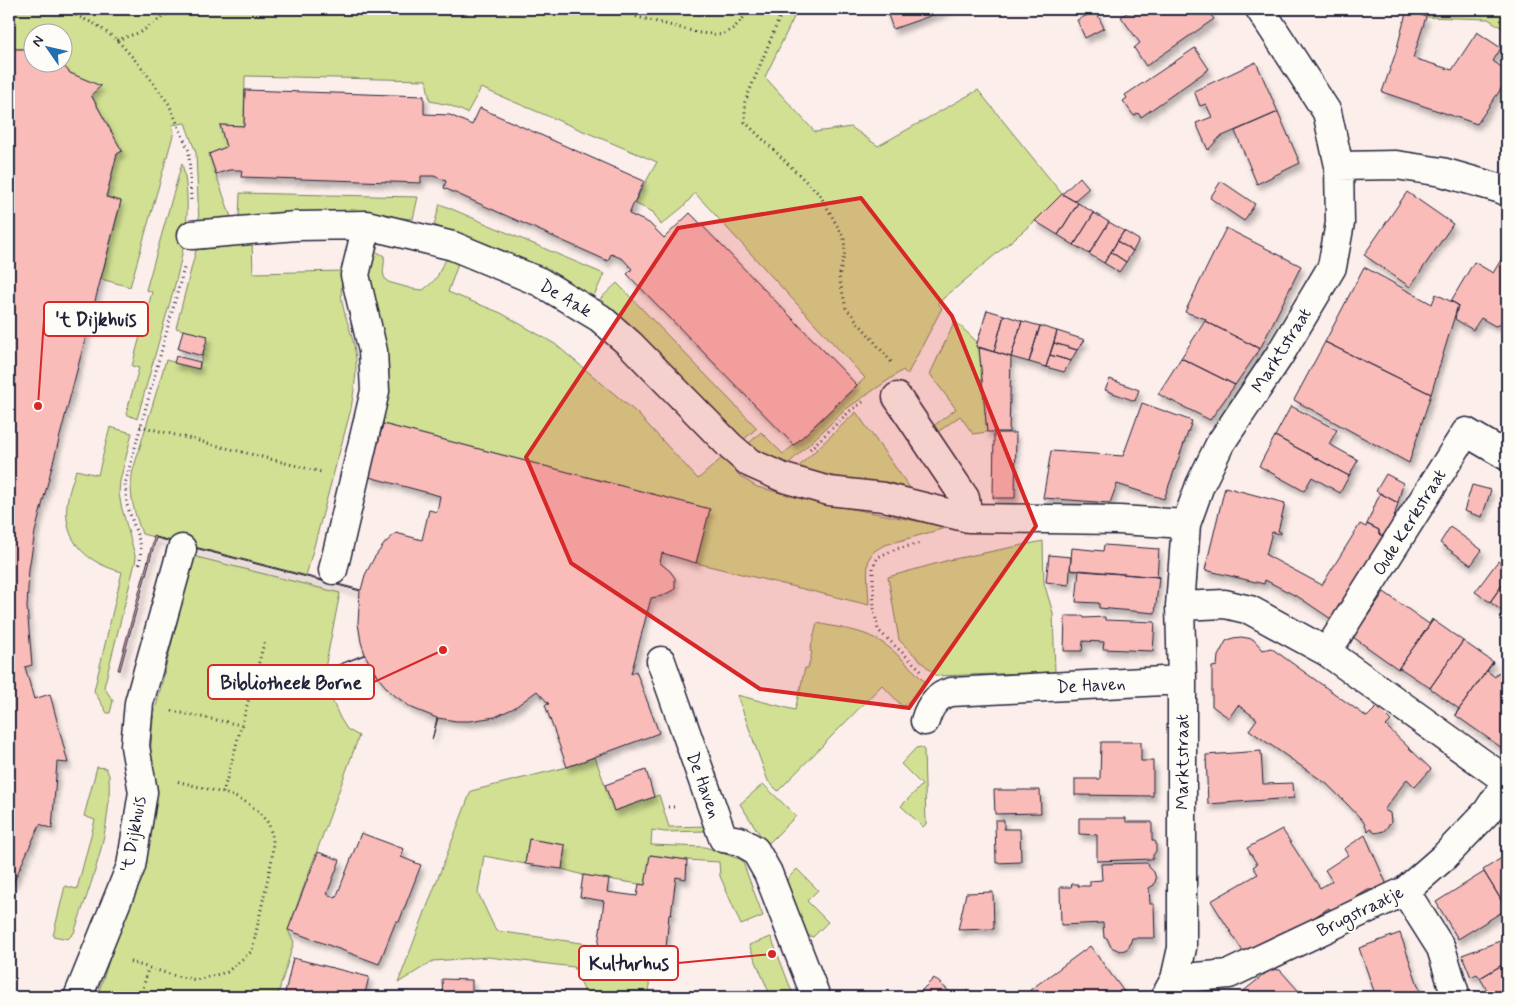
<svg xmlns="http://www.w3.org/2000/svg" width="1516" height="1006" viewBox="0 0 1516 1006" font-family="Mynerve,sans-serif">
	<defs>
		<filter id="shadow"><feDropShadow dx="3" dy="5.5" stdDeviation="2.5" flood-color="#0004"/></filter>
	</defs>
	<rect width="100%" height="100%" fill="#fcefeb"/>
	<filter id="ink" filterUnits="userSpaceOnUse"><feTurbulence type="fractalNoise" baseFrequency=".02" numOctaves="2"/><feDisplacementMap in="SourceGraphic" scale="10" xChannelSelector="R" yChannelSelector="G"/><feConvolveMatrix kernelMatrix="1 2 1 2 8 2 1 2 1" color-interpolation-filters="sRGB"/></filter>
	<g filter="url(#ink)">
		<!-- green -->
		<path fill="#d1e093" stroke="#7a8167" d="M9,9H798L765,77L815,132L851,127L878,146L978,90L1062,194L1035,221L938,303L942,308L907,375L903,370L846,409L786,466L777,465L747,445L761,432L783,454L794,445L865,378L695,193L684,206L661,225L653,212L634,203L657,162L481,88L467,113L449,105L430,101L426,80L245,76L244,126L220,125L226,147L209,154L232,220L199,224L196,153L185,123L172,125L174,132L130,287L101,279L121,201L106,197L117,154L122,151L91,95L100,86L70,73L60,63L62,62V32H32V49H14L9,46Z
			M1406,9H1507V31L1488,19L1426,17Z
			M182,163C196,216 179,272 164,323C155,355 146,387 137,419L126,414L139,368L132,366L152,292L146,290Z
			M240,193L418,197L413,219C355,213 297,210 239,219Z
			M440,204L604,274L593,298L564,279L522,259L434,225Z
			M252,242L253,273L344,271C335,303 350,320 355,351C358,370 354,389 351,409L306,576L142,534C134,511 128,495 133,470L166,360L199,369L207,337L176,328L196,250Z
			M377,252L384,256C386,265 379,274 388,282L413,289L423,290C428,286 435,281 438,275C441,268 442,263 449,258L457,262V267L448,292L501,313L555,344L637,413L698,479L722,458L741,477L757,487L826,504L949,527L885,545C879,548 873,551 870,557C865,568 869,593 869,605L696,563L709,509L383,424L389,369L382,328L367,277L373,254Z
			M617,283L757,428L742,441C696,392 651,343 599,300Z
			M955,321L977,342L976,346L979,347L987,432L973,434L960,416L935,434L932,427L956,409L930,374Z
			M856,412L913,492L796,469Z
			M110,427L132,433L120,481L119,493L121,505L136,559L104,687L113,701L110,713H107L94,691L122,572C88,563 63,543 67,504C68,493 73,481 76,470L98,475Z
			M1043,541L1044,583L1053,613L1055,672L936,676L899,640L888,577L949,560Z
			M193,556L340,593L324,673L328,691L340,718L347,729L359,736L288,930L294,942L277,997H97L142,862L153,719Z
			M817,623C834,627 854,629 870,636C892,645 909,667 926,683L903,707L882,685L778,791L768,781L737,695L795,710L805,668H808L812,652L810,651Z
			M921,747L924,750L926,824L923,827L901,806L922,785L901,764L916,748Z
			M595,757L614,811L659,795L669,827L707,826L708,831L665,832L652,830L651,845L705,847L742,860L763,916L741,925L720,876L719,862L687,860L651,855L645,885L583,875L562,869L565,845L529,839L525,864L484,856L478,893L496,931L603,946L648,969L650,997H587L574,967L488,957L433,961L398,983L471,791L567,767Z
			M97,767L106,768L109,775C112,830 92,881 74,933L68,939L53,936L65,886L77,889L95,820L84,816Z
			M763,784L796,816L768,844H766L740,804Z
			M797,869L818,890L807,901L828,922L813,937L807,935L787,884V879Z
			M771,937L794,997H771L749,945Z"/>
		<!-- building -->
		<path fill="#f9bcb9" stroke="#22223b" filter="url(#shadow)" d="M886,9H950L893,29Z
			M1132,9H1211L1210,14L1214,19L1146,66L1134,48L1140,43L1121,17Z
			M1407,9L1426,17L1413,58L1452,70L1477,32L1501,48L1493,61L1507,71V80L1477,124L1382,92L1396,52Z
			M1096,11L1104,28L1085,38L1077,20Z
			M9,46L14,49H32V62H60L70,73L101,86L91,95L122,151L117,154L106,197L121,201L35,532L29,569L27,607L32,665L25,667L34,699L50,694L68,763L57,762L52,829L40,824L13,883L9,880Z
			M1195,48L1209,69L1141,117L1138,113L1134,116L1123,101L1127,98L1125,95Z
			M1256,62L1278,112L1220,137L1208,150L1196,123L1212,117L1206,104L1200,106L1194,91Z
			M245,90L424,96V114L450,115L472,125L480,108L644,181L629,214L649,223L664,238L690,213L857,385L794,445L627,274L632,269L623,259L611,254L608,261L444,188L446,181L434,176H421V183L241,177L242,170H229L216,174L209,154L226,147L220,125L244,126Z
			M1278,112L1300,163L1257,184L1235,131Z
			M1080,177L1089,188L1074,201L1062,194Z
			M1221,181L1255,204L1244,221L1210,198Z
			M1407,192L1453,224L1410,287L1364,255Z
			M1062,194L1078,203L1058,235L1035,221Z
			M1078,203L1094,213L1074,245L1058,235Z
			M1094,213L1109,222L1089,254L1074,245Z
			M1109,222L1124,231L1104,263L1089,254Z
			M1226,228L1301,266L1260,349L1205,321L1206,319L1185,312Z
			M1124,231L1139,240L1133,251L1117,241Z
			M1117,241L1133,251L1126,262L1111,252Z
			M1507,250V316L1502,324L1495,326L1481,318L1473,330L1455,319L1458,305L1451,301L1474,262L1493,273Z
			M1111,252L1126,262L1119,272L1104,263Z
			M1364,267L1432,304L1436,294L1458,305L1431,394L1325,342Z
			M987,310L1004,315L994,352L976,347Z
			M1004,315L1022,321L1011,357L994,352Z
			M1022,321L1040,326L1029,362L1011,357Z
			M1205,321L1260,349L1235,385L1181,358Z
			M1040,326L1057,331L1046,367L1029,362Z
			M183,330L208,336L202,356L178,349Z
			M1057,331L1085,340L1077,350L1054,343Z
			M1325,342L1431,394L1409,463L1294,400Z
			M1054,343L1077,350L1071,361L1050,355Z
			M979,347L1011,357L1009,432H987Z
			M1050,355L1071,361L1064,372L1046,367Z
			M176,356L200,362L199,369L174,363Z
			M1181,358L1235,385L1210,420L1158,394Z
			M1110,379L1139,390L1135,401L1105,390Z
			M1142,403L1192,421L1164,499L1117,484L1110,503L1043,498L1051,451L1123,456Z
			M1291,406L1337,430L1329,444L1358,460L1349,476L1275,436Z
			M383,424L710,509L696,563L662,553L660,563L670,571L675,578V589L662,596L651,598L631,674L636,671L659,733L567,767L545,705L549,704L537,691L514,708L495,717L470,721H456L438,718L432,740L437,718L412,708L390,692L377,676L365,655L333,667L365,654L361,642L358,623L360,591L156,538L120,670H118L154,538L152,536L361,590L365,575L374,558L385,543L396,533L422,540L429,510L437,512L440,496L369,477Z
			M994,433H1016L1015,498H993Z
			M1275,436L1349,476L1340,493L1312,477L1304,491L1259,466Z
			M1386,474L1403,483L1398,503L1376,491Z
			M1472,485L1491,490L1482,517L1464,511Z
			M1225,487L1285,503L1278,531L1281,532V534L1272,532L1266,555L1322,585L1360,524L1366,527L1367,524L1379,530V534L1388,539L1334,621L1300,598L1265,580L1264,584L1205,570Z
			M1380,493L1398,503L1388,539L1379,534V530L1367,524Z
			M1450,527L1482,550L1471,565L1440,543Z
			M1104,545L1159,549L1157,577H1159L1070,570L1072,548L1103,551Z
			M1049,555L1071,557L1069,585L1046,582Z
			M1498,561L1507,568V578L1490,602L1475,592Z
			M1079,570L1159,577L1155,613L1099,608V603L1076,602Z
			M1507,578V609L1505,613L1490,602Z
			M1384,592L1429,624L1432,619L1433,620L1398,669L1353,637Z
			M1065,616H1083L1084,618L1105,617V620L1155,622L1153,651L1103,649L1104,642L1083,641L1082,651H1064Z
			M1433,620L1463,641L1430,688L1400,668L1398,669Z
			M1241,637L1253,639L1263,650L1271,648L1367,717L1377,707L1391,721L1386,726L1431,769L1415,787L1407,779L1384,810L1390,813L1391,822L1384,831L1375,833L1370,829L1368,831L1363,821L1348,805L1327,784L1249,730L1257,719L1238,705L1229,718L1212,706V667L1217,666L1218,656L1226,641L1233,638Z
			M1463,641L1493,662L1455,715L1459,709L1430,688Z
			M1493,662L1487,671L1495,677L1498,672L1507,679V741L1502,748L1455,715Z
			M1101,742H1141V761H1153V796L1075,795V779H1100Z
			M1261,751L1263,784L1293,783L1294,798L1208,804L1206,755Z
			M646,770L654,797L614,811L605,785Z
			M994,790H1040L1041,813L995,814Z
			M1079,818H1126V822H1152V840L1156,842V851L1153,855V859L1097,861V835L1079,834Z
			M995,820H1004V829H1020L1021,862L996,863Z
			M1282,829L1320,888L1332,881L1325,870L1348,855L1344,849L1365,835L1387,885L1382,889L1368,890L1332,912L1329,908L1248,959L1211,901L1258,874L1253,867L1257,864L1247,848Z
			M361,833L404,849L401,857L421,865L399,922L396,921L379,964L288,930L318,852L340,860L327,894L336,898Z
			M529,839L565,845L562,869L525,864Z
			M1507,843V910L1483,870L1506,855L1501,849Z
			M650,855L687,860L686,879L676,877L671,915L669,914L664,971L600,964L603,946H598L604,901L580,897L583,875L609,879L607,892L637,896L639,884L645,885Z
			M1148,863L1149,867L1154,872L1156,879L1154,885L1149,888L1150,904H1154L1155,938H1132L1129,947L1125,950L1120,951L1111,947L1107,938H1104L1103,923L1061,925L1060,887H1071L1072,884H1078V886H1090V881L1102,880L1101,864Z
			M1484,872L1507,909L1458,939L1436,902Z
			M993,892L994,929L958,930L966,893Z
			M1400,933L1422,997H1376L1359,948Z
			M1500,941L1507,952V962L1480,978L1477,974L1471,977L1462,955Z
			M1090,946L1128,997H1035L1030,990Z
			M293,958L369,977L364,997H284Z
			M1507,962V987L1491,997L1480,978Z
			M1271,969L1280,970L1304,997H1236Z
			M934,978L950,992L945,997H917L916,996Z
			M442,979L472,980V997H443Z
			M1507,987V997H1491Z
			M969,989L977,997H961Z"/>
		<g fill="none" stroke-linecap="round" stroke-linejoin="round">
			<defs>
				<path id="minor" d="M1339,166L1396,165L1442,172L1498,188L1507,192
					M192,235L296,226L367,225L453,246L540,282L600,318L631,345L731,447L750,463L784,478L829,491L884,497L968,518L1119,520L1186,524
					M897,397L965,498L968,518
					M333,570L375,391L373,351L355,275L367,225
					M1180,606L1225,604L1250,610L1327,652L1507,781
					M1327,652L1466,432L1507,456
					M661,661L723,838L740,841L755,850L768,873L816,997
					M925,721C929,707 936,696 951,692L1182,680
					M1405,891L1441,948L1456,997
					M1175,979L1229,974L1405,891L1444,857L1487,812L1507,782
					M78,997L131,866L143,792L135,746L139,703L182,549
					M1165,997L1175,979L1182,948V680L1180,606L1186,524L1200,485L1220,444L1279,356L1332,267L1340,223L1339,166L1327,112L1260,9"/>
			</defs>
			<!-- minor casing -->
			<use href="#minor" stroke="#22223b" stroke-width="31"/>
			<!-- path -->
			<path stroke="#22223b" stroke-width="3" stroke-dasharray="1 4" stroke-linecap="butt" d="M62,9L97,25L117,40L143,69L169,104L189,151L191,200
				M607,9L700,33L722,35L734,28L744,17L749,9
				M783,9L745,102V122L820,195L844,238L845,252L839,277L846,308L893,364
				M117,40L141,32L174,9
				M140,426L321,472
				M810,449L850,411L863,402
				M140,564L141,546L127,505L125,484L184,268
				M921,670L878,630L874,609L873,580V567L878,557L896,549L921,543
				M172,711L241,725
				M223,793L265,640
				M668,807H677
				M130,962L176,976L196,980L227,972L252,951L272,859L273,840L269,824L259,812L247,803L231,795L176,781
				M141,997L148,968"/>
			<!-- minor -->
			<use href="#minor" stroke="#fdfcf7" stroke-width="28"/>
		</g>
	</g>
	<!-- marked area -->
	<path fill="#d62828" fill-opacity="0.2" stroke="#d62828" stroke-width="4" stroke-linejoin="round" d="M861,198L952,316L1036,526L909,708L760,689L571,563L526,457L678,228Z"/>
	<g text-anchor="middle" stroke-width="4" stroke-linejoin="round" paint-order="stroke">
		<!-- street labels -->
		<g font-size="18" fill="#22223b" stroke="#fdfcf7">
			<text transform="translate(566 298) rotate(30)" y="6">De Aak</text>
			<text transform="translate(1281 350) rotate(-58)" y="6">Marktstraat</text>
			<text transform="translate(1409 522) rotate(-58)" y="6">Oude Kerkstraat</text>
			<text transform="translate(1091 685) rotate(-3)" y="6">De Haven</text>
			<text transform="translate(1182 762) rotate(-90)" y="6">Marktstraat</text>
			<text transform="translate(704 785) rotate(70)" y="6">De Haven</text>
			<text transform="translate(133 834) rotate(-80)" y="6">'t Dijkhuis</text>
			<text transform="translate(1360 911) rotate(-26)" y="6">Brugstraatje</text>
		</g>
	</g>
	<!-- callouts -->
	<path fill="none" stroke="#d62828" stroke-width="2" d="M38 406L44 319M443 650L374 682M772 954L678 963"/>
	<g fill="#d62828" stroke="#fdfcf7" stroke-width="2">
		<circle cx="38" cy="406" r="5"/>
		<circle cx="443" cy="650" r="5"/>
		<circle cx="772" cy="954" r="5"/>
	</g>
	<g fill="#fdfcf7" stroke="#d62828" stroke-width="2">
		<rect x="44" y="302" width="104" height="34" rx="5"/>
		<rect x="208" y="665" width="166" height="34" rx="5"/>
		<rect x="579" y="946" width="99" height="34" rx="5"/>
	</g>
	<g font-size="19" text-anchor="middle" font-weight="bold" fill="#22223b">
		<text x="96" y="326">'t Dijkhuis</text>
		<text x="291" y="689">Bibliotheek Borne</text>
		<text x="629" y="970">Kulturhus</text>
	</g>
	<!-- margin -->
	<rect width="1516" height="1006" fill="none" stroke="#fdfcf7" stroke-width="30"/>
	<rect x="15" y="15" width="1486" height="976" fill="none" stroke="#22223b" stroke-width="2" filter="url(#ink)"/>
	<!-- north arrow -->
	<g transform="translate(48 48) rotate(304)"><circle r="24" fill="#fdfcf7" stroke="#a5a5ac"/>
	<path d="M0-4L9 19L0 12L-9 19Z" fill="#1f6fb2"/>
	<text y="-8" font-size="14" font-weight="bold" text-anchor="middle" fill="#22223b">N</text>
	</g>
</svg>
